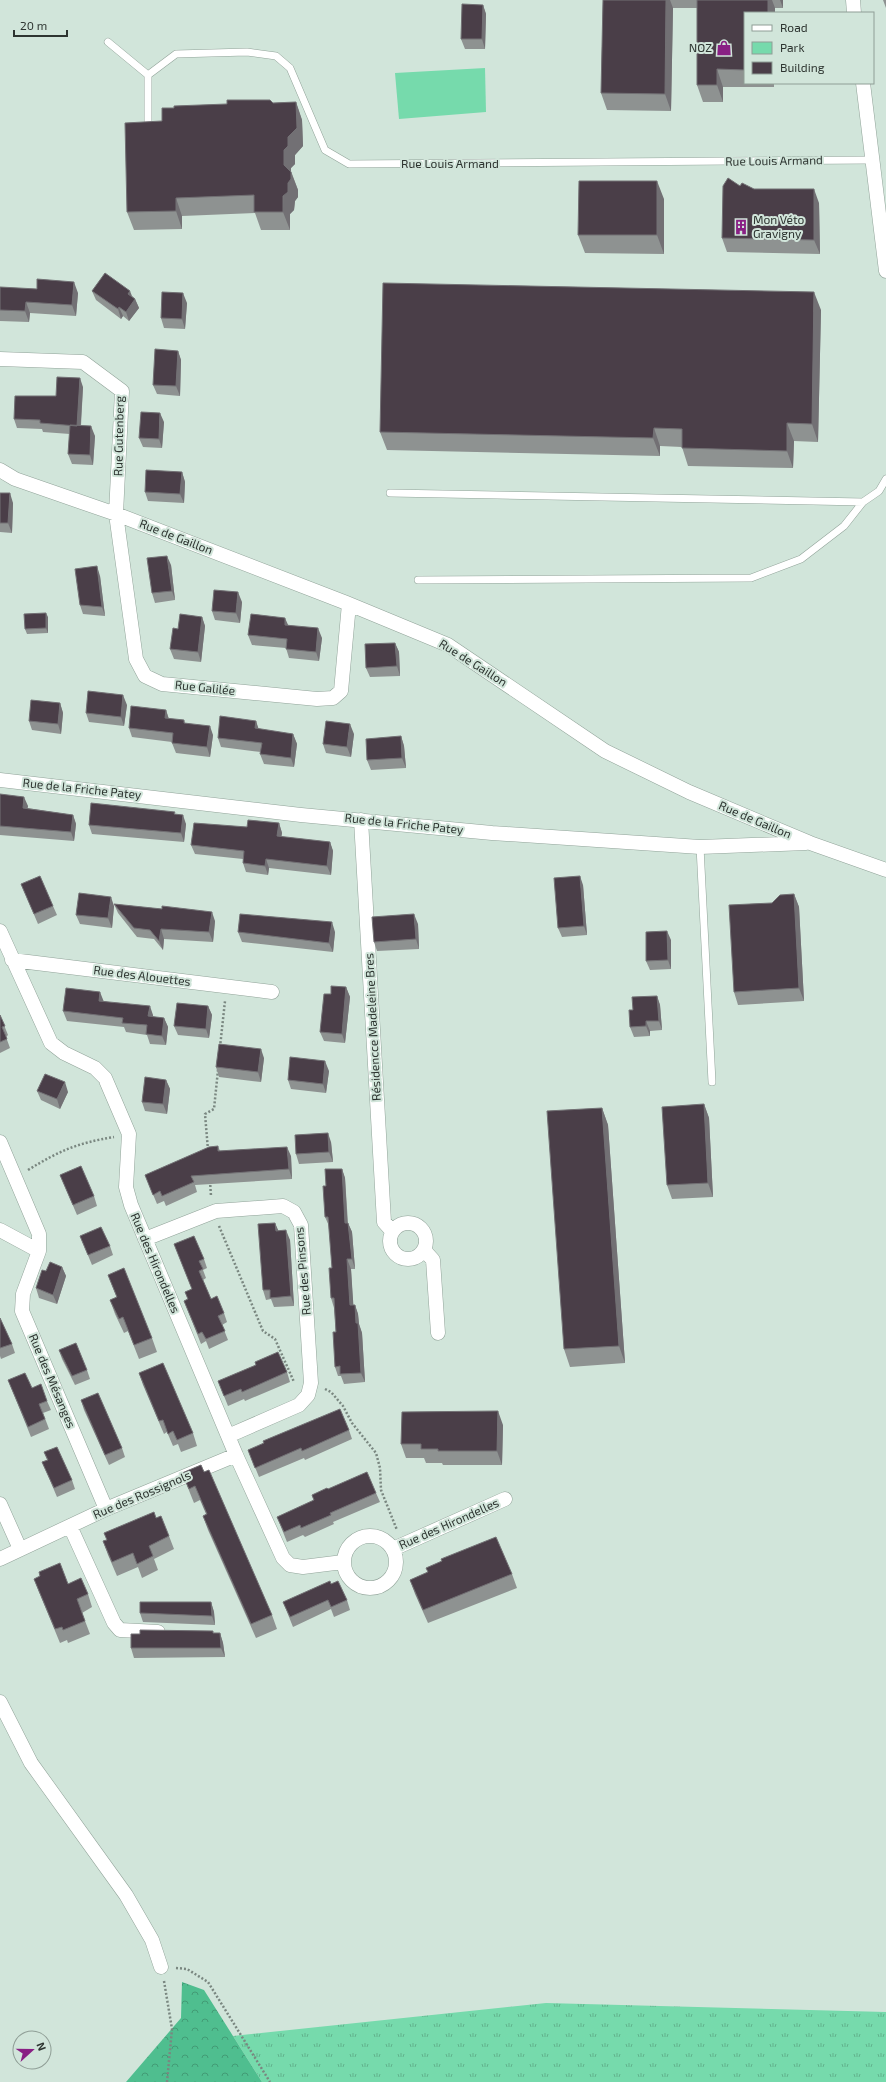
<svg xmlns="http://www.w3.org/2000/svg" width="886" height="2082" viewBox="0 0 886 2082" font-family="'Exo 2',sans-serif">
	<defs>
		<pattern id="grass-tufts" width="24" height="20" patternUnits="userSpaceOnUse"><rect width="24" height="20" fill="#76daac"/><path d="M3 7l-1-3M5 7V3M7 7l1-3M15 17l-1-3M17 17v-4M19 17l1-3" fill="none" stroke="#61b28c"/></pattern>
		<pattern id="forest-crowns" width="20" height="18" patternUnits="userSpaceOnUse"><rect width="20" height="18" fill="#4fbe8f"/><path d="M2 6a3 3 0 1 1 6 0M12 15a3 3 0 1 1 6 0" fill="none" stroke="#429b75"/></pattern>
	</defs>
	<rect width="100%" height="100%" fill="#d1e5da"/>
	<!-- grass -->
	<path fill="url(#grass-tufts)" d="M546,2003L886,2012V2082H262L233,2036Z"/>
	<!-- forest -->
	<path fill="url(#forest-crowns)" d="M182,1982L204,1990L262,2082H126L181,2018Z"/>
	<!-- green -->
	<path fill="#76daac" d="M485,68L486,112L399,119L395,73Z"/>
	<g fill="none" stroke-linecap="round" stroke-linejoin="round">
		<defs>
			<path id="service" d="M108,42L148,75
				M148,127V75L176,54L247,52L276,56L290,68L325,150L349,164L873,160
				M390,493L863,502L879,491L886,479
				M418,580L751,578L801,559L844,526L863,502
				M700,847L712,1082"/>
			<path id="minor" d="M853,0L854,13
				M863,83L886,271
				M0,359L83,362L122,391L116,514L136,659L145,676L162,684L317,699L333,698L341,691L349,604
				M0,470L15,479L116,514L344,602L448,645L605,751L689,792L810,843L886,870
				M0,780L301,815L492,833L700,847L806,843
				M361,820L384,1222L392,1231
				M0,931L51,1043L64,1053L95,1068L105,1078L129,1134L126,1187L131,1205L236,1455L283,1558L290,1565L303,1567L343,1562
				M12,960L272,992
				M0,1142L39,1234V1251L23,1294L22,1311L106,1509
				M390 1241a18 18 0 1 1 36 0a18 18 0 1 1-36 0Z
				M0,1230L39,1251
				M145,1239L216,1211L283,1206L294,1212L301,1225L311,1383L308,1395L299,1405L228,1436
				M424,1250L433,1260L438,1333
				M0,1504L20,1549
				M70,1526L114,1623L120,1630L158,1632
				M344 1562a26 26 0 1 1 52 0a26 26 0 1 1-52 0Z
				M393,1549L505,1499
				M0,1559L106,1509L236,1455
				M0,1702L31,1763L126,1895L152,1940L161,1967"/>
		</defs>
		<!-- service casing -->
		<use href="#service" stroke="#91a399" stroke-width="8"/>
		<!-- minor casing -->
		<use href="#minor" stroke="#91a399" stroke-width="15"/>
		<!-- path -->
		<path stroke="#7a8780" stroke-width="2.5" stroke-dasharray="2 2" stroke-linecap="butt" d="M220,1047L225,1001
			M208,1150L205,1114L214,1109L218,1070
			M28,1170C59,1151 77,1143 114,1137
			M210,1181L211,1196
			M219,1226L263,1331L275,1339L294,1382
			M325,1389L331,1392L343,1406L352,1423L376,1453L380,1468L381,1490L397,1530
			M176,1968L187,1969L208,1982L270,2082
			M164,1981L172,2029L167,2082"/>
		<!-- service -->
		<use href="#service" stroke="#fff" stroke-width="7"/>
		<!-- minor -->
		<use href="#minor" stroke="#fff" stroke-width="14"/>
	</g>
	<!-- wall -->
	<path fill="#8e9291" d="M603,0H783V8H775L745,13V83H774V87H723V102H703L697,85V8H673L671,111L607,110L601,93Z
		M883,0H886V8Z
		M483,5L486,14L485,49H465L461,39Z
		M296,102L302,120L303,146L295,155V164L291,168V171L298,190V197L295,201L294,210L290,214V230H261L255,213L182,216V229L134,230L127,212L162,121L273,103Z
		M740,186L819,203L820,254L727,252L722,238Z
		M664,199V254L585,253L578,235Z
		M0,287L78,293L76,316L30,313L29,322L0,321Z
		M92,291L132,296L135,299L139,308L129,321L123,316L121,319L96,300Z
		M187,303L185,329L164,328L161,318Z
		M821,310L818,442L794,441L793,468L688,466L682,447L660,446V456L387,450L380,432Z
		M178,351L181,360L180,396L157,394L153,385Z
		M83,387L81,426L95,436L93,465L72,464L68,454L70,434L43,432L42,429L17,428L14,419L56,396Z
		M164,422L162,448L143,447L139,438Z
		M182,472L185,482L184,503L148,501L145,492Z
		M0,493L13,503L12,533L0,532Z
		M171,565L175,600L155,603L152,593Z
		M100,576L105,616L83,614L80,605Z
		M242,602L240,623L215,620L212,611Z
		M48,617V633L27,634L25,629Z
		M202,617L205,626L201,662L174,659L170,649L178,629Z
		M288,625L322,638L319,661L289,658L286,648L252,645L248,635Z
		M395,643L399,652L400,676L370,677L366,668Z
		M60,703L63,713L61,734L32,730L29,721Z
		M127,705L124,726L89,722L86,713Z
		M166,710L169,719L184,720L185,723L213,735L210,757L176,753L172,743V742L132,737L129,728Z
		M256,721L258,729L293,734L297,744L294,767L264,764L260,754L261,752L221,747L218,738Z
		M354,734L351,757L326,753L323,744Z
		M401,736L404,746L406,768L371,770L367,760Z
		M0,794L28,806L27,808L73,815L76,824L74,841L0,835Z
		M175,814L186,824L184,842L92,834L89,825Z
		M279,823L282,833L281,837L330,842L333,851L331,875L269,868L268,875L246,872L243,863V859L195,854L191,845L247,827Z
		M21,884L53,906L57,915L38,924Z
		M583,885L587,935L562,937L558,928Z
		M794,894L799,907L804,1001L738,1005L734,992L772,903Z
		M114,904L162,909L215,921L213,942L164,939L163,950L154,939L137,937L118,913Z
		M114,906L112,928L80,924L76,915Z
		M418,924L419,949L377,951L374,942Z
		M238,932H335L333,952L242,942Z
		M671,940V969L650,970L646,961Z
		M346,987L350,997L345,1043L324,1041L320,1032L331,994Z
		M657,996L660,1005L662,1030L650,1031V1036L634,1037L630,1027L633,1010Z
		M104,1001L153,1015V1017L164,1018L168,1027L166,1045L150,1044L147,1035L126,1032L124,1027L67,1021L63,1011Z
		M208,1006L212,1015L209,1038L178,1035L174,1026Z
		M0,1015L8,1035L6,1037L10,1048L0,1053Z
		M264,1058L261,1082L219,1077L216,1067Z
		M329,1071L326,1093L291,1089L288,1080Z
		M166,1080L170,1089L167,1114L145,1111L142,1102Z
		M37,1091L68,1092L60,1109L41,1100Z
		M704,1104L709,1118L713,1197L672,1199L667,1185Z
		M602,1108L608,1125L625,1363L570,1367L564,1349Z
		M331,1142L333,1162L299,1164L296,1154Z
		M218,1146L220,1151L291,1156L292,1179L195,1185L197,1192L166,1206L164,1201L157,1204L145,1175Z
		M342,1169L345,1178L348,1223L352,1232L355,1269H351L353,1305H355L358,1314L359,1324L362,1333L365,1382L344,1384L341,1376H338L335,1367L336,1332L334,1308L331,1298L332,1268L331,1251L329,1226L325,1217L326,1186Z
		M60,1175L94,1196L97,1206L77,1215Z
		M275,1223L278,1231L290,1240L294,1306L274,1307L271,1299L266,1300L263,1290Z
		M80,1236L110,1246L113,1255L92,1265Z
		M174,1244L204,1259L207,1268L203,1270L206,1278L203,1280L211,1299L224,1313L227,1322L222,1325L228,1340L209,1349L206,1341L201,1344L184,1301L188,1299L185,1292L192,1289Z
		M62,1267L66,1276L57,1304L39,1298L36,1288Z
		M108,1275L152,1338L157,1352L139,1359L128,1331L124,1333L115,1314L110,1300L117,1298Z
		M0,1318L12,1344L15,1353L1,1359L0,1356Z
		M59,1350L87,1370L90,1379L75,1385L62,1359Z
		M287,1372L290,1382L245,1401L244,1399L228,1406L218,1381Z
		M139,1373L193,1433L197,1446L181,1452L178,1444L173,1446L167,1432L164,1434L143,1385Z
		M8,1380L32,1388L47,1401L51,1410L43,1413L49,1429L31,1437Z
		M81,1400L122,1448L125,1457L109,1465L84,1410Z
		M503,1425L502,1465H443L442,1463H426L424,1458H406L401,1444Z
		M349,1430L352,1439L305,1460L304,1458L259,1477L248,1450Z
		M44,1452L72,1480L75,1489L57,1497L46,1471L42,1462L47,1460Z
		M201,1465L272,1615L277,1629L256,1638L208,1530L203,1516L206,1514L200,1500L194,1503L182,1473Z
		M328,1489L376,1493L380,1502L333,1522L334,1524L305,1537L303,1535L287,1542L277,1517L314,1501L312,1495Z
		M156,1518L169,1536L174,1549L154,1559L158,1570L142,1578L138,1567L117,1576L108,1555L103,1541Z
		M428,1572L512,1574L517,1588L428,1623L415,1594L410,1580Z
		M34,1579L68,1584L88,1594L92,1607L82,1613L90,1634L68,1643L67,1640L60,1643L39,1592Z
		M331,1584L347,1600L350,1610L334,1617L331,1609L293,1627L283,1602Z
		M211,1602L214,1612L215,1625L143,1622L140,1613Z
		M214,1633H220L223,1643L225,1657L134,1658L131,1648Z"/>
	<!-- shaded-wall -->
	<path fill="#727074" d="M666,0H670L673,8L671,111L665,94Z
		M768,0H772L775,8V13H768Z
		M780,0H783V8Z
		M483,5L486,14L485,49L482,39Z
		M717,69L723,87V102L717,85Z
		M296,102L302,120L303,146L295,155V164L291,168V180V172L298,190V197L295,201L294,210L290,214V230L283,212L284,150L288,137Z
		M657,181L664,199V254L657,235Z
		M814,189L819,203L820,254L814,240Z
		M176,198L182,216V229L176,211Z
		M74,282L78,293L76,316L72,305Z
		M130,291L134,301L135,299L139,308L129,321L126,312L128,294Z
		M814,292L821,310L818,442L812,424Z
		M183,293L187,303L185,329L182,319Z
		M26,302L30,313L29,322L25,311Z
		M119,307L123,316L121,319L118,309Z
		M178,351L181,360L180,396L176,386Z
		M80,378L83,387L80,435L77,426Z
		M160,413L164,422L162,448L159,439Z
		M787,423L794,441L793,468L787,451Z
		M91,426L95,436L93,465L90,455Z
		M654,428L660,446V456L653,438Z
		M182,472L185,482L184,503L180,494Z
		M10,493L13,503L12,533L8,523Z
		M167,556L171,565L175,600L172,591Z
		M97,566L100,576L105,616L102,607Z
		M238,592L242,602L240,623L236,613Z
		M46,613L48,617V633L46,628Z
		M202,617L205,626L201,662L198,652Z
		M285,618L289,627L285,625Z
		M318,628L322,638L319,661L316,652Z
		M395,643L399,652L400,676L397,666Z
		M123,695L127,705L124,726L121,717Z
		M60,703L63,713L61,734L58,724Z
		M166,710L169,720L165,718Z
		M256,721L259,730L255,728Z
		M350,724L354,734L351,757L347,747Z
		M210,726L213,735L210,757L207,747Z
		M293,734L297,744L294,767L291,758Z
		M401,736L404,746L406,768L402,758Z
		M24,797L28,806L26,817L23,808Z
		M73,815L76,824L74,841L71,832Z
		M183,815L186,824L184,842L181,833Z
		M279,823L282,833L280,846L277,836Z
		M330,842L333,851L331,875L327,866Z
		M266,859L269,868L268,875L265,866Z
		M580,876L583,885L587,935L584,926Z
		M794,894L799,907L804,1001L799,988Z
		M111,897L114,906L112,928L108,918Z
		M212,912L215,921L213,942L209,932Z
		M414,914L418,924L419,949L416,939Z
		M332,922L335,932L333,952L329,943Z
		M161,929L164,939L163,950L159,941Z
		M667,931L671,940V969L668,960Z
		M346,987L350,997L345,1043L342,1034Z
		M100,992L104,1002L99,1001Z
		M657,996L660,1005L662,1030L659,1021Z
		M150,1006L153,1015L152,1026L148,1016Z
		M208,1006L212,1015L209,1038L206,1029Z
		M164,1018L168,1027L166,1045L162,1036Z
		M646,1021L650,1031V1036L646,1026Z
		M261,1049L264,1058L261,1082L258,1072Z
		M325,1061L329,1071L326,1093L323,1084Z
		M166,1080L170,1089L167,1114L163,1104Z
		M65,1082L68,1092L60,1109L57,1099Z
		M704,1104L709,1118L713,1197L708,1183Z
		M602,1108L608,1125L625,1363L619,1346Z
		M328,1133L331,1142L333,1162L329,1152Z
		M287,1147L291,1156L292,1179L289,1169Z
		M342,1169L345,1178L348,1233L345,1223Z
		M275,1223L279,1232L276,1231Z
		M348,1223L352,1232L355,1269L352,1259Z
		M286,1230L290,1240L294,1306L291,1296Z
		M347,1259L351,1269L354,1314L350,1305Z
		M62,1267L66,1276L57,1304L53,1295Z
		M355,1305L358,1314L359,1324L362,1333L365,1382L361,1373L356,1323Z
		M498,1411L503,1425L502,1465L497,1451Z
		M211,1602L214,1612L215,1625L212,1616Z
		M220,1633L223,1643L225,1657L221,1648Z"/>
	<!-- building -->
	<path fill="#4a3e48" stroke="#727074" d="M603,0H666L665,94L601,93Z
		M697,0H768V13H745V70L717,69V85H697Z
		M462,4L483,5L482,39H461Z
		M227,100H270L273,103L296,102L297,128L288,137V146L284,150V165L291,172V179L288,183V192L283,196V212H254V195L176,198V211L127,212L125,123L162,121V108H174V106L227,104Z
		M728,178L740,186L742,183L754,189H814V240L722,238L723,186Z
		M579,181H657V235H578Z
		M105,273L130,291L128,294L135,299L126,312L119,307L118,309L92,291Z
		M37,279L74,282L72,305L26,302L25,311L0,310V287L37,289Z
		M383,283L814,292L812,424L787,423V451L682,448V429L654,428L653,438L380,432Z
		M162,292L183,293L182,319L161,318Z
		M155,349L178,351L176,386L153,385Z
		M57,377L80,378L77,426L40,423V420L14,419L15,396H56Z
		M141,412L160,413L159,439L139,438Z
		M70,425L91,426L90,455L68,454Z
		M146,470L182,472L180,494L145,492Z
		M0,493H10L8,523H0Z
		M167,556L172,591L152,593L147,558Z
		M97,566L102,607L80,605L75,569Z
		M214,590L238,592L236,613L212,611Z
		M46,613V628L25,629L24,614Z
		M180,614L202,617L198,652L170,649L173,628L178,629Z
		M251,614L285,618V625L318,628L316,652L286,649L287,639L248,635Z
		M395,643L397,666L366,668L365,644Z
		M88,691L123,695L121,717L86,713Z
		M31,700L60,703L58,724L29,721Z
		M131,706L166,710L165,718L184,720V723L210,726L207,747L172,743L173,733L129,728Z
		M220,716L256,721L255,728L293,734L291,758L260,754L262,743L218,738Z
		M326,721L350,724L347,747L323,744Z
		M401,736L402,758L367,760L366,739Z
		M0,794L24,797L23,808L73,815L71,832L0,826Z
		M91,803L175,812L174,814L183,815L181,833L89,825Z
		M248,820L279,823L277,836L330,842L327,866L266,859L265,866L243,863L244,851L191,845L194,823L247,827Z
		M40,876L53,906L34,914L21,884Z
		M580,876L584,926L558,928L554,878Z
		M79,893L111,897L108,918L76,915Z
		M794,894L799,988L734,992L729,905L772,903L780,895Z
		M114,904L162,909V906L212,912L209,932L161,929L159,941L150,930L134,928Z
		M240,914L332,922L329,943L238,932Z
		M414,914L416,939L374,942L372,917Z
		M667,931L668,960L646,961V932Z
		M331,986L346,987L342,1034L320,1032L324,994H331Z
		M66,988L100,992L99,1001L150,1006L148,1016L164,1018L162,1036L146,1034L147,1025L122,1023L123,1018L63,1011Z
		M657,996L659,1021H646V1026L630,1027L629,1010H633L632,997Z
		M177,1003L208,1006L206,1029L174,1026Z
		M0,1015L5,1026L2,1027L7,1039L0,1042Z
		M219,1044L261,1049L258,1072L216,1067Z
		M290,1057L325,1061L323,1084L288,1080Z
		M45,1074L65,1082L57,1099L37,1091Z
		M145,1077L166,1080L163,1104L142,1102Z
		M704,1104L708,1183L667,1185L662,1107Z
		M602,1108L619,1346L564,1349L547,1111Z
		M328,1133L329,1152L296,1154L295,1135Z
		M218,1146V1151L287,1147L289,1169L191,1176L194,1182L162,1196L160,1191L153,1195L145,1175L209,1147Z
		M81,1166L94,1196L73,1205L60,1175Z
		M325,1169H342L345,1223H348L352,1259H347L350,1305H355L356,1323H358L361,1373L340,1374V1366L335,1367L333,1332H336L334,1298H331L329,1268H332L328,1217H325L323,1186H326Z
		M275,1223L276,1231L286,1230L291,1296L270,1298V1290H263L258,1224Z
		M101,1227L110,1246L88,1255L80,1236Z
		M194,1236L204,1259L199,1261L203,1269L199,1271L211,1299L217,1296L224,1313L218,1316L225,1331L206,1339L202,1332L198,1334L184,1301L188,1299L185,1292L192,1289L174,1244Z
		M50,1262L62,1267L53,1295L36,1288L42,1270L46,1271Z
		M124,1268L152,1338L134,1345L123,1317L119,1319L110,1300L117,1297L108,1275Z
		M0,1318L12,1344L0,1348Z
		M76,1343L87,1370L72,1376L59,1350Z
		M278,1352L287,1372L242,1392L241,1389L224,1396L218,1381L256,1365L255,1362Z
		M163,1363L193,1433L177,1440L173,1431L168,1434L163,1420L159,1421L139,1373Z
		M25,1373L32,1388L41,1384L47,1401L39,1404L45,1419L28,1427L8,1380Z
		M98,1393L122,1448L105,1455L81,1400Z
		M340,1409L349,1430L302,1451L301,1448L255,1468L248,1450L264,1443L263,1441Z
		M498,1411L497,1451H438V1449H421V1444H401L402,1412Z
		M57,1447L72,1480L54,1488L42,1462L48,1460L44,1452Z
		M201,1465L204,1472L209,1470L272,1615L251,1624L203,1516L207,1514L195,1486L189,1489L182,1473Z
		M367,1472L376,1493L330,1513L331,1515L301,1528L300,1525L284,1532L277,1517L314,1500L312,1495L327,1488L328,1489Z
		M154,1512L156,1518L161,1516L169,1536L149,1546L153,1556L137,1564L133,1553L112,1562L103,1541L107,1540L104,1533Z
		M496,1537L512,1574L423,1610L410,1580L428,1572L426,1568L442,1561L441,1559Z
		M60,1563L68,1584L81,1578L88,1594L77,1599L85,1621L63,1630L62,1627L55,1629L34,1579L40,1576L39,1572Z
		M330,1581L331,1584L338,1581L347,1600L331,1607L328,1600L290,1617L283,1602Z
		M140,1602H211L212,1616L140,1613Z
		M140,1630L213,1631V1633H220L221,1648H131V1634H140Z"/>
	<!-- icons -->
	<defs>
		<symbol id="shop-bare" viewBox="-9 -9 18 18"><path d="M-5-2.5h2.3a2.7 3.5 0 0 1 5.4 0H5L5.5 6h-11ZM-1.5-2.5h3a1.5 2.3 0 0 0-3 0Z" fill="#891f84" stroke="#d1e5da" stroke-width="2.5" paint-order="stroke"/></symbol>
		<symbol id="building-bare" viewBox="-9 -9 18 18"><path d="M-4-6H4V6H1V3H-1V6H-4ZM-2.5-4.3h1.7v1.8h-1.7ZM.8-4.3h1.7v1.8H.8ZM-2.5-1h1.7V.8h-1.7ZM.8-1h1.7V.8H.8Z" fill="#891f84" stroke="#d1e5da" stroke-width="2.5" paint-order="stroke"/></symbol>
	</defs>
	<g fill-rule="evenodd">
		<use href="#shop-bare" x="713" y="37" width="22" height="22"/>
		<use href="#building-bare" x="730" y="216" width="22" height="22"/>
	</g>
	<g text-anchor="middle" stroke-width="4" stroke-linejoin="round" paint-order="stroke">
		<!-- poi labels -->
		<g font-size="12" fill="#2d3430" stroke="#d1e5da" text-anchor="end">
			<text x="712" y="52">NOZ</text>
			<text x="753" y="224" text-anchor="start">Mon Véto<tspan x="753" dy="14">Gravigny</tspan></text>
		</g>
		<!-- street labels -->
		<g font-size="12" fill="#2d3430" stroke="#d1e5da">
			<text transform="translate(774 161) rotate(-1)" y="4">Rue Louis Armand</text>
			<text x="450" y="168">Rue Louis Armand</text>
			<text transform="translate(119 436) rotate(-89)" y="4">Rue Gutenberg</text>
			<text transform="translate(176 537) rotate(21)" y="4">Rue de Gaillon</text>
			<text transform="translate(473 663) rotate(32)" y="4">Rue de Gaillon</text>
			<text transform="translate(205 688) rotate(6)" y="4">Rue Galilée</text>
			<text transform="translate(82 789) rotate(6)" y="4">Rue de la Friche Patey</text>
			<text transform="translate(755 820) rotate(23)" y="4">Rue de Gaillon</text>
			<text transform="translate(404 824) rotate(6)" y="4">Rue de la Friche Patey</text>
			<text transform="translate(142 976) rotate(7)" y="4">Rue des Alouettes</text>
			<text transform="translate(373 1027) rotate(-93)" y="4">Résidencce Madeleine Bres</text>
			<text transform="translate(155 1263) rotate(67)" y="4">Rue des Hirondelles</text>
			<text transform="translate(303 1271) rotate(-95)" y="4">Rue des Pinsons</text>
			<text transform="translate(52 1381) rotate(67)" y="4">Rue des Mésanges</text>
			<text transform="translate(142 1495) rotate(-23)" y="4">Rue des Rossignols</text>
			<text transform="translate(449 1524) rotate(-24)" y="4">Rue des Hirondelles</text>
		</g>
	</g>
	<!-- legend -->
	<rect x="744" y="12" width="130" height="72" fill="#d1e5da" stroke="#8f9e96"/>
	<rect x="752" y="25" width="20" height="6" fill="#ffffff" stroke="#8f9e96"/>
	<text x="780" y="32" font-size="12" fill="#2d3430">Road</text>
	<rect x="752" y="42" width="20" height="12" fill="#76daac" stroke="#8f9e96"/>
	<text x="780" y="52" font-size="12" fill="#2d3430">Park</text>
	<rect x="752" y="62" width="20" height="12" fill="#4a3e48" stroke="#8f9e96"/>
	<text x="780" y="72" font-size="12" fill="#2d3430">Building</text>
	<!-- north arrow -->
	<g transform="translate(32 2050) rotate(69)"><circle r="19" fill="#d1e5da" stroke="#8f9e96"/>
	<path d="M0-3L7 15L0 10L-7 15Z" fill="#891f84"/>
	<text y="-6" font-size="11" font-weight="bold" text-anchor="middle" fill="#2d3430">N</text>
	</g>
	<!-- scale -->
	<path d="M14 30v6h53v-6" fill="none" stroke="#2d3430" stroke-width="2"/>
	<text x="20" y="30" font-size="12" fill="#2d3430" stroke="#d1e5da" stroke-width="3" paint-order="stroke">20 m</text>
</svg>
